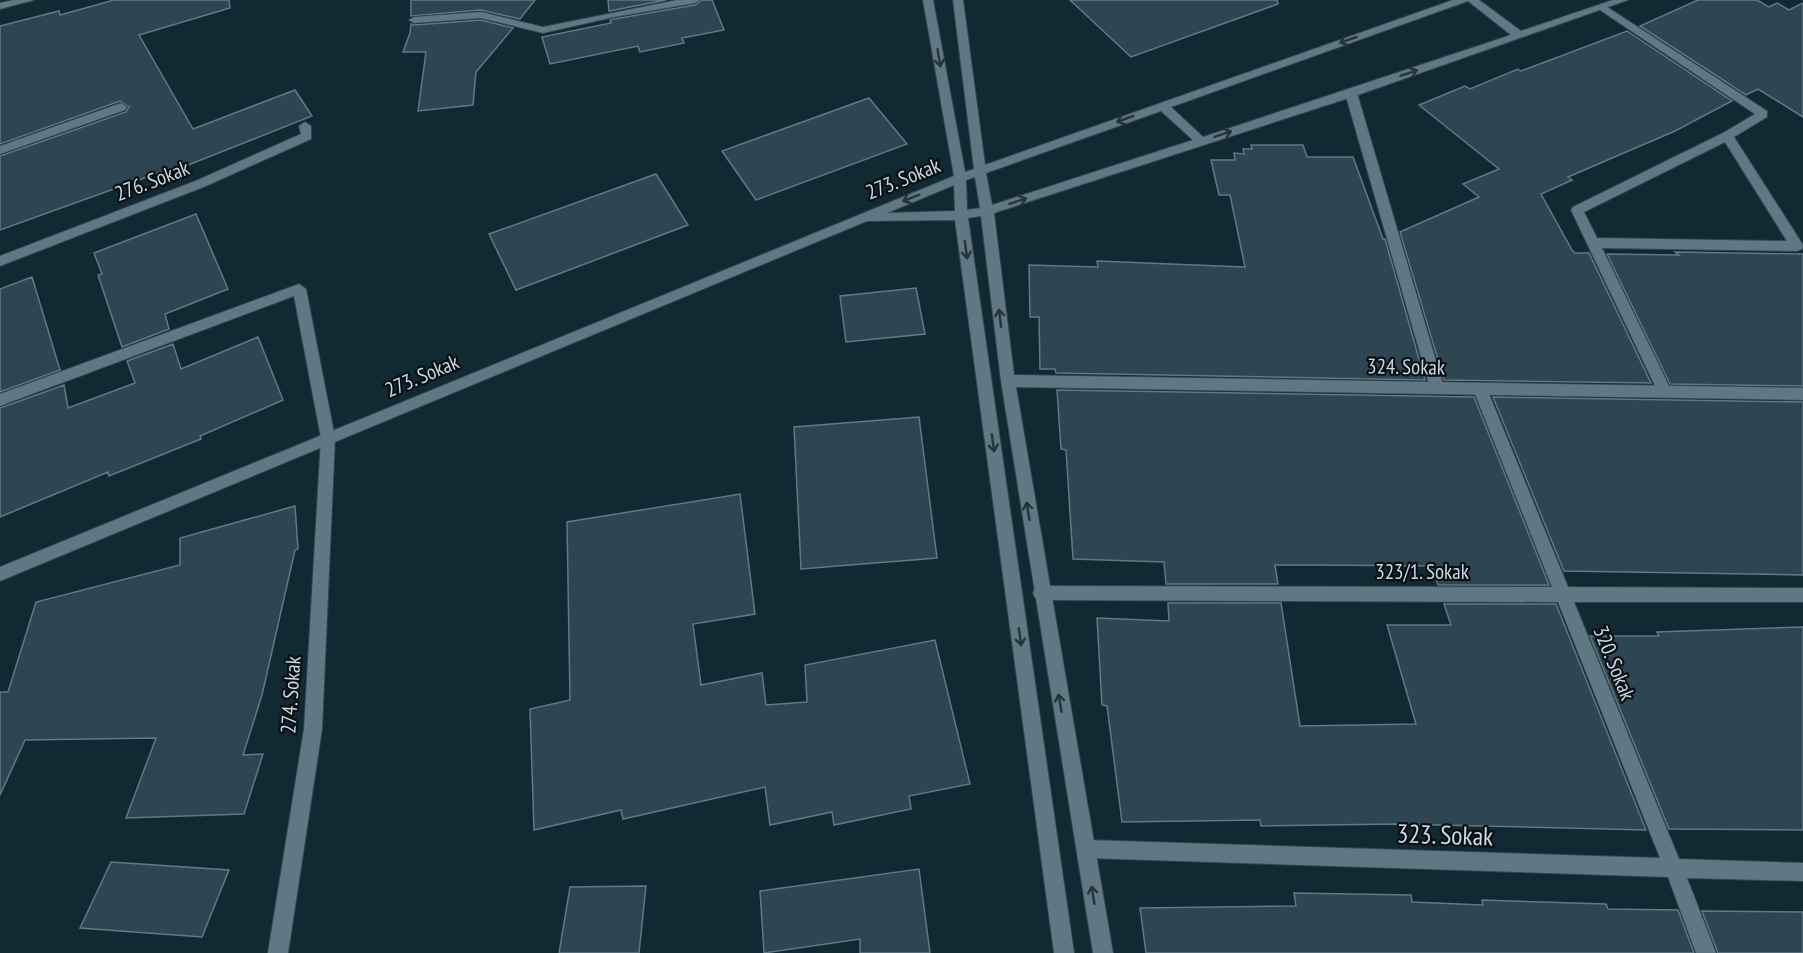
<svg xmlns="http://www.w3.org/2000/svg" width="1803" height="953" viewBox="0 0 1803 953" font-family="'PT Sans Narrow',sans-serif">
	<rect width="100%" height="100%" fill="#112932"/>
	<!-- building -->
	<path fill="#2e4651" stroke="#607a85" stroke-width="1.5" d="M114,0H229L230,8L139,35L193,129L295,90L312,116L173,171L172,168L0,230V156L126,112L129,107L120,101L0,144V26L59,11L60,15Z
		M411,0H535L520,19L481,10L411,16Z
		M608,0H666L609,11Z
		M702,0H712L724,30L682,38L684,43L640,52L638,46L550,64L542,37L611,23L610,20L614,19L695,5Z
		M1070,0H1277L1278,4L1131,57Z
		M1698,0H1757L1769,7L1777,3L1789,10L1803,3V117L1758,89L1746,95L1640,26Z
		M481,20L513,28L476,72L473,105L418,111L426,52H403L410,33L411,24L414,25Z
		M1627,31L1732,101L1675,131L1568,177L1572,180L1541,194L1572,250L1575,253H1589L1651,383L1444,380L1400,232L1479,197L1463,184L1499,169L1419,105L1465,86L1470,89L1518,69L1521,71Z
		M869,98L907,144L756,200L722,151Z
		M1251,145H1303L1307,157H1353L1383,239H1385L1425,380L1056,373L1055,369H1040L1039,317H1030L1029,265L1098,267L1097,261L1245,267L1230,195H1219L1211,160H1235L1234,153L1244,154L1243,149H1252Z
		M656,174L688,225L516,290L489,234Z
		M196,214L228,289L165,314L169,329L122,347L98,275L102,274L94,253Z
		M1675,252L1803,254V386L1670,384L1607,254L1679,255Z
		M32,277L60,370L0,392V289Z
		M916,288L925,334L846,342L840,296Z
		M258,337L283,400L200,436L201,439L109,476L108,472L0,517V408L64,385L68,408L135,383L127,361L173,344L181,369Z
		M1057,390L1474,397L1549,585H1438L1432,566L1315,565H1275L1278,584H1166L1164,562L1073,559L1066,450L1061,449Z
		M1493,397L1803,402V575L1564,571Z
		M919,417L937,558L801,569L794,427Z
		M740,494L755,614L693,624L701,685L762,673L766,705L807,702L805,665L935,640L970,784L909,796L911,809L834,825L832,812L770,825L765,787L623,819L621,810L534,830L530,709L570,700L567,522Z
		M295,506L298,549L295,550L262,695L243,755L263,754L244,814L126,818L156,738L25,740L0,795V692H8L36,602L180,565V538Z
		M1168,603H1281L1300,726L1416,724L1387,625H1451L1444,604H1556L1646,830L1396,824L1261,826L1260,820L1122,822L1107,706L1102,705L1097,618L1169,621Z
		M1803,627V830L1669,829L1590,636H1659L1657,632Z
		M111,862L229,870L202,937L80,928Z
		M919,869L930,953H860V939L764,953L760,891Z
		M646,886L639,953H559L570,887Z
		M1294,893L1411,895L1412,902L1483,905L1482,900L1542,902L1606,904L1608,909L1678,910L1694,953H1146L1140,908L1296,906Z
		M1702,911L1803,912V953H1718Z"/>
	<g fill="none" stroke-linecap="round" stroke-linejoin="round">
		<defs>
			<path id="minor" d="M677,0H700L695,3L614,17L543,33L481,18L414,23L409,20L414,17L481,12L543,27Z
				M1604,5L1767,111V117L1734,137L1803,245L1802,249L1797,251L1602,248L1672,392L1670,396H1660L1658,392L1571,210L1573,207L1723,133L1755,114L1600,10L1599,8ZM1725,142L1787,241L1597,238L1584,212Z
				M1351,89L1357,93L1444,388L1442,392H1432L1430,388L1345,93Z
				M121,103L127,107L125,110L0,154V146Z
				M305,122L311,126V139L206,186L0,266V256L198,180L301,134L299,126Z
				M299,284L306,289L335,438L322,729L288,953H268L304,729L321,438L294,296L0,406V394Z
				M1480,383L1485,385L1487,389L1568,587L1803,588V602H1574L1679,859L1803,863V881L1687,878L1716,953H1696L1668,877L1086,858L1079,856L1077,849L1079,842L1086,840L1660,858L1558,602L1041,600L1035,598L1033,593L1035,588L1041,586L1552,587L1473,389L1475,385Z"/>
			<path id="tertiary" d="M14,0H34L0,9V3Z
				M923,0H933L965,172L974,169L953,0H963L985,165L1453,0H1479L1521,31L1613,0H1628L1355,96L994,213L1014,375L1803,388V400L1016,387L1113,953H1093L1001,381L981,216L968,218L1074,953H1054L955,220L867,221L0,581V567L954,176ZM1468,1L1511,35L1203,137L1171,107ZM1161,111L1193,140L992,205L986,173ZM975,177L980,208L967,210L966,180ZM954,185L955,211L887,213Z"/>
		</defs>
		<!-- minor casing -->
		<use href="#minor" stroke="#35454d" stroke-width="2"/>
		<!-- tertiary casing -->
		<use href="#tertiary" stroke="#35454d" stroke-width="2"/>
		<!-- minor -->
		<use href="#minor" fill="#5f7884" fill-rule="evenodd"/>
		<!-- tertiary -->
		<use href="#tertiary" fill="#5f7884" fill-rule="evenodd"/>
	</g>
	<!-- one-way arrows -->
	<defs><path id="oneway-shaft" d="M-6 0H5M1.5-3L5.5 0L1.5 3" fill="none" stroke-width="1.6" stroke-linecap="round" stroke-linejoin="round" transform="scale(1.5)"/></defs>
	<g stroke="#25343b">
		<use href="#oneway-shaft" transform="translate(1348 40) rotate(161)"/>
		<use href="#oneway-shaft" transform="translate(939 58) rotate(80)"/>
		<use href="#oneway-shaft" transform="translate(1409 73) rotate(-19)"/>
		<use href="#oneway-shaft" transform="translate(1125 119) rotate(160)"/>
		<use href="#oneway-shaft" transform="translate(1223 134) rotate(-18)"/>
		<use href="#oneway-shaft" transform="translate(911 198) rotate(158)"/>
		<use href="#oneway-shaft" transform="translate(1018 201) rotate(-18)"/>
		<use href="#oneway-shaft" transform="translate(966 250) rotate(82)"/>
		<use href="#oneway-shaft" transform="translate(1000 318) rotate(-97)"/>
		<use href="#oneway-shaft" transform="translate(993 443) rotate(82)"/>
		<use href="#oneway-shaft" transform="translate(1028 511) rotate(-99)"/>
		<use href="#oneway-shaft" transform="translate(1020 637) rotate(82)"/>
		<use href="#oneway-shaft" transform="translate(1060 703) rotate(-100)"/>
		<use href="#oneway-shaft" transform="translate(1093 895) rotate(-99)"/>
	</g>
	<g text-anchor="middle" stroke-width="4.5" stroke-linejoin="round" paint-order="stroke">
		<!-- street labels -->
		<g font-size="21" fill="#cbd9e0" stroke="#061014">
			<text transform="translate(903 179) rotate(-22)" y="7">273. Sokak</text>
			<text transform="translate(152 181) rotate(-21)" y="7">276. Sokak</text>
			<text transform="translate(1406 367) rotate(1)" y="7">324. Sokak</text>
			<text transform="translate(422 376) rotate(-23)" y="7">273. Sokak</text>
			<text x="1422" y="579">323/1. Sokak</text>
			<text transform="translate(1614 663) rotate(68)" y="7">320. Sokak</text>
			<text transform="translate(291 695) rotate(-86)" y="7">274. Sokak</text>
		</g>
		<!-- near-street labels -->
		<g font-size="26" fill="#cbd9e0" stroke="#061014">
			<text transform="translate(1445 835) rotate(2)" y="9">323. Sokak</text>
		</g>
	</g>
</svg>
